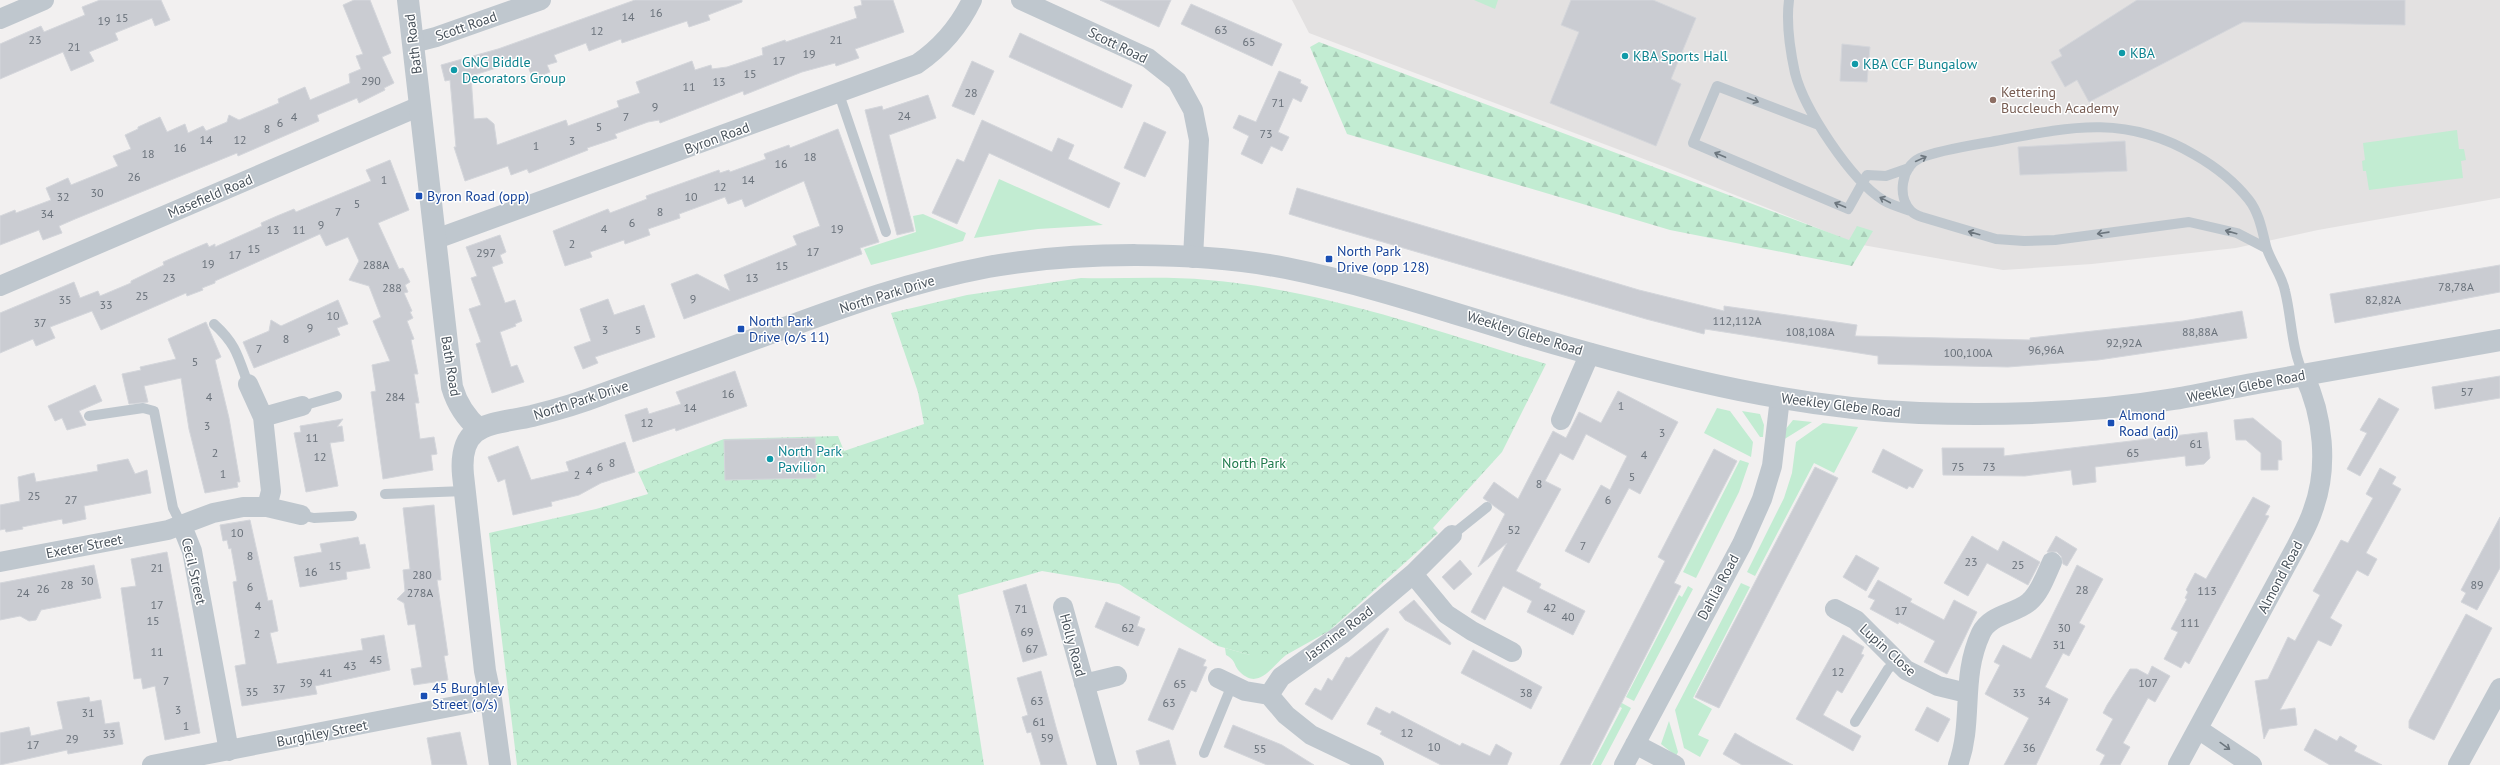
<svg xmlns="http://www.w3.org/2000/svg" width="2500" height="765" viewBox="0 0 2500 765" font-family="'PT Sans',sans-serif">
	<defs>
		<pattern id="forest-firs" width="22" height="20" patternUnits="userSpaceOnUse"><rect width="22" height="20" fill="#c2ecd2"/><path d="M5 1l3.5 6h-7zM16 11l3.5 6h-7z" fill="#a8ccb7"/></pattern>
		<pattern id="park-crowns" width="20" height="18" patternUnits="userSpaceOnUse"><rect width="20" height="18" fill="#c2ecd2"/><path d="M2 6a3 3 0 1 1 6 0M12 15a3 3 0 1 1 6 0" fill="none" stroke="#a8ccb7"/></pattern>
	</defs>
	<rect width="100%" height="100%" fill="#f2f0f0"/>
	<!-- education -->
	<path fill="#e3e1e1" d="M1292,0H2500V198L2318,230L2236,248L2092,264L2003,270L1857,244L1665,167L1309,33Z"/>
	<!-- green -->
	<path fill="#c2ecd2" d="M1474,0H1498L1495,9Z
		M2457,130L2459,149H2464L2466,160L2461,161L2463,178L2369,190L2366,171H2363L2362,161L2365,160L2363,143Z
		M999,179L1103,225L1038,229L974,238Z
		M923,214L966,233L963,241L871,265L864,249L916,232L913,216Z
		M1717,408L1730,411L1753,442L1751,457L1704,433Z
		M1742,411L1760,414L1764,425L1763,437H1760Z
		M1793,420L1812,422L1783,440L1785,430Z
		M1823,423L1858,427L1834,473L1814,463L1755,576L1747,572L1784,498L1792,473L1796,442Z
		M1740,460L1749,463L1739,492L1696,578L1683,572Z
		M1741,583L1750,587L1693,698L1712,709L1698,735L1709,740L1700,757L1684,748L1675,710Z
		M1688,586L1693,589L1634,701L1626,697L1679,595L1682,597Z
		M1225,648L1250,655H1286C1272,666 1259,691 1240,672C1233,665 1237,661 1226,655Z
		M1620,702L1631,708L1601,765H1592L1622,708L1618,706Z
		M1669,721L1678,752L1676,756L1661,744Z"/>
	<!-- forest -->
	<path fill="url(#forest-firs)" d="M1319,42L1849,240L1857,226L1873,231L1852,266L1670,230L1347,134L1310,47Z"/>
	<!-- park -->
	<path fill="url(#park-crowns)" d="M1081,278C1123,279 1166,276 1208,280C1324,290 1436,331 1546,364L1502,452L1433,528L1438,533L1329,631L1286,655H1250L1218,646L1119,584L1042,571L958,595L984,765H517L489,533L596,509L648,494L638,472L724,439L838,436L844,451L924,424L918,392L891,313L967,295Z"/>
	<!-- building -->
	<path fill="#caccd2" stroke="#d4d6db" d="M100,0H161L170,20L155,26L152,18L115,33L118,40L89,52L94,61L71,71L63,52L0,79V44L41,26L44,32L85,15L82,7Z
		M354,0H370L391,53L382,57L394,83L384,88L385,90L359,103L357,98L317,115L319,121L238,156L237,153L75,219L59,226L62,233L43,240L39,230L0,245V216L15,210L16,213L51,200L46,188L68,178L71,185L118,166L113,156L131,149L125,135L138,129V127L160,117L167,132L185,124L188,133L203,126L206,131L227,122L229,115L239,120L279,103L278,99L305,87L310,100L350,83L349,74L361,69L356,56L363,54L343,5Z
		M635,0H742V2L708,15L710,20L689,27L687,21L622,43L621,39L589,51L586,43L554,55L557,62L547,65L550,72L533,79L525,59L471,76L474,119L487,118L494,124L497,145L566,120L568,126L619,107L617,101L640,93L636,82L692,61L695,70L711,65L712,69L727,67L763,55L762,48L785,40L786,42L857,18L854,7L862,5L861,0H893L904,32L855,49L859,58L836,66L835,63L802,72L744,95L743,91L660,123L659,120L648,122L615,134L617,138L587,148L588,150L529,173L527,169L511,175L508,166L465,181L454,147H456L450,80L445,81L441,65L498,49Z
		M1100,0H1171L1159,27Z
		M1571,0H1653L1696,18L1671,79L1681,84L1656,146L1550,103L1579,32L1561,25Z
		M2137,0H2405V25L2243,22L2089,102L2077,80L2065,87L2051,62L2062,56L2059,50Z
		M1191,4L1282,44L1272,66L1181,24Z
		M1020,33L1132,85L1122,108L1009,57Z
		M1842,44L1870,47L1867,82L1840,81Z
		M972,61L994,71L974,115L952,106Z
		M1279,71L1301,80L1300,83L1308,87L1301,102L1293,98L1278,132L1289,137L1282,151L1271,146L1262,164L1241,154L1249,136L1233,128L1239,115L1256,122Z
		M928,95L936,118L889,135L914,231L897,235L865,110L882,106L883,110Z
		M982,120L1052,152L1058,138L1074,145L1068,159L1120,183L1109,208L989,153L957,224L932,213L957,159L964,162Z
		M1144,122L1166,132L1145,177L1124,168Z
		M838,129L879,242L860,248L862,254L684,319L671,284L697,274L730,291L724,275L797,245L793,236L820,226L804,181L745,207L742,199L728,204L725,197L709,203L679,214L680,218L648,229L650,235L625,244L624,240L590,252L592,257L565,266L553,231L608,209L610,213L647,199L646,196L719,170L720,173L729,170L730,172L766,159L764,154L789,145L790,148Z
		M2125,141L2127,171L2020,175L2018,147Z
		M390,160L409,210L378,223L399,269L403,268L410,282L405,285L408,292L404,293L412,311L410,312L413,318L407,321L414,339L411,340L418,374H414L419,403H415L420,439L434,437L437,454L431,455L433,470L383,479L371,392L376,391L372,365L390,361L373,321L381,317L369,286L349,280L359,261L348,237L326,246L320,234L215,281V283L202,288L203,290L187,296L186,293L101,330L92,311L50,327L55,338L36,346L33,339L0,353V313L74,282L80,298L98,291L100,296L131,283V281L164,265L163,262L195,248L207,243L209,247L215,244V247L262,226L261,223L277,216L294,209L296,212L371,181L366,170Z
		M1297,188L1639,290L1724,311V306L1857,325L1855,336L2030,340V338L2183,321L2242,311L2247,338L2098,360L2008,367L1878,364V356L1705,329L1704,334L1646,319L1318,223L1289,214Z
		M500,235L506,252L500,255L503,263L492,267L505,303L515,300L522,321L515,324L516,326L500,332L511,367L517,365L524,382L492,393L476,344L481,342L469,309L481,305L471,278L477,276L466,247Z
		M2500,265V292L2335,323L2330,294Z
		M608,299L614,315L644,305L655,337L595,357L598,363L583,369L574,347L591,341L580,309Z
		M338,300L348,324L337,328L340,335L254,368L243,342L269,331L271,320L281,326Z
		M206,322L221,357L215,360L229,418L240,482H237L238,487L205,493L189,429L181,378L144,386L148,402L129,404L122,374L141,370L140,367L176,359L168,339Z
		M735,371L747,406L676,431L675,428L633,442L625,415L647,408L649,414L681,404L676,392Z
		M2500,376V398L2435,409L2432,387Z
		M95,385L102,401L79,411L86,425L67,430L62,418L55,421L48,406Z
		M1618,391L1678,422L1640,494L1629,488L1589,563L1565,551L1601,485L1610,490L1627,456L1586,434L1573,460L1560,453L1545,481L1561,489L1516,571L1541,584L1539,588L1585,611L1573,635L1527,612L1532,601L1503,586L1485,620L1471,612L1507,543L1478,567L1505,514L1483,498L1494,482L1518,499L1553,431L1566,438L1579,412L1601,423Z
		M2379,398L2399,409L2360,476L2347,469L2367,433L2360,430Z
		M2253,418L2281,441L2282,460H2278V470H2261V453L2246,440H2236L2234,420Z
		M343,419L337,427L342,426L344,441L330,443L338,486L306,492L294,433L301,432L300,426Z
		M2207,432L2210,458L2204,464L2186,466L2185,456L2095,467L2096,482L2073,485L2071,470L2025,476L1943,475L1942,448H2004V456Z
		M815,438L816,478L725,480L724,440Z
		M625,442L635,472L601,483L579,495L551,502L552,506L513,515L505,479L498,482L488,457L518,446L531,480L569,471L566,462Z
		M1714,449L1737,461L1674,583L1681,586L1590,765H1560L1665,561L1658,557Z
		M1883,449L1923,470L1913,488L1909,486L1907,489L1872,472Z
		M128,459L135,474L147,470L151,493L84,506L86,519L63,524L62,519L22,527L23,529L6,532L5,529L0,530V505L20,501L18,477L34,473L36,482L98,471L97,465Z
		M1815,467L1838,478L1719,708L1695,697Z
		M2380,468L2396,477L2392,484L2401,489L2366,553L2377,559L2368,576L2357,570L2330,618L2342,625L2337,635L2331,646L2318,640L2280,710L2295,708L2297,725L2269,729L2264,739L2255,681L2268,679L2288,637L2295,641L2320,595L2313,591L2323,573L2341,540L2348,543L2373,498L2366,494Z
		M2253,497L2270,506L2265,515L2269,516L2189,664L2185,661L2181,668L2164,659L2178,632L2171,629L2187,599L2185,598L2188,592L2186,590L2195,573L2206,579Z
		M434,505L441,580H437L448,655L444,656L448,680L414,685L411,669L422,667L415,624L408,625L404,603L397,599L405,591L403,570L410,569L403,508Z
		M2500,517V568L2477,610L2461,602L2466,593L2461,590Z
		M250,520L268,601L272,600L278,631L270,633L277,664L363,650L361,639L384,635L390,670L315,686L317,694L242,706L235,666L246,664L233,582L237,581L231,548L229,549L227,540L223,541L220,525Z
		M1972,536L1998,551L2003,541L2040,562L2028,585L1987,563L1968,596L1944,583Z
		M2056,536L2077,549L2067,566L2063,564L2061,556L2057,552H2047Z
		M358,537L360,545L365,544L370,568L346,572L347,579L300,587L294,557L322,552L320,544Z
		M167,552L200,733L165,740L155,686L143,689L141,678L134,679L121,588L136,586L131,559Z
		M1856,555L1879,568L1866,591L1843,577Z
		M1460,560L1472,574L1454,590L1442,577Z
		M94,565L101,598L41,610L36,620L29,621L20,616L0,620V583Z
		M2077,565L2103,579L2079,623L2085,626L2069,656L2063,653L2045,687L2068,699L2036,765H2004L2029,718L1985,694L2000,665L1994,662L2003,645L2031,659Z
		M1878,580L1912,599L1910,602L1944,620L1954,600L1977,612L1947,674L1924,662L1935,641L1899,622L1898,624L1870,609L1875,600L1868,597Z
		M1026,584L1047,655L1023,662L1003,591Z
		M1414,600L1451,643L1450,645L1405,620L1399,612Z
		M1106,602L1140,617L1137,626L1145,629L1138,646L1095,627Z
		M2466,614L2492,628L2434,740L2409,728V721Z
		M1387,628L1389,629L1332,720L1305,704L1315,688L1321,691L1328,678L1332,681L1346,657L1349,658Z
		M1843,635L1864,647L1861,654L1864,655L1842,693L1837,690L1823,715L1861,736L1853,751L1796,719Z
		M1179,648L1206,660L1203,666L1207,667L1196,692L1191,690L1173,730L1148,720Z
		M1473,650L1542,687L1531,709L1461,673Z
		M2152,666L2170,676L2155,702L2148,698L2123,743L2130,747L2120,765H2100L2105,755L2096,750L2113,719L2103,713L2107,705L2130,669H2137L2148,675Z
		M1041,671L1056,727L1067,765H1041L1031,732L1027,733L1022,717L1028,715L1017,678Z
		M89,697L90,702L101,700L105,724L119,722L123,744L68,754L67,750L0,765V733L29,727L31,736L63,729L57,702Z
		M1376,707L1390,714L1392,711L1460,746L1462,743L1490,756L1496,744L1512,753L1507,765H1441L1380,734L1382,731L1367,724Z
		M1927,707L1950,719L1938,742L1915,730Z
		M1233,725L1282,745L1314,765H1267L1224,747Z
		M2315,729L2337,741L2340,736L2357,746L2354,751L2382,765H2330L2304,750Z
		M460,732L467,765H432L427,738Z
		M1735,733L1752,743L1793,765H1742L1723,754Z
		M1169,740L1176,765H1140L1136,751Z"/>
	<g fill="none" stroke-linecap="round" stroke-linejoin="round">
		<!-- service -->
		<path stroke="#bfc7ce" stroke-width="10" d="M1789,0C1786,23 1790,50 1795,73C1804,109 1851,180 1883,200C1891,205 1902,208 1911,211
			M839,94L886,232
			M1819,125L1717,86L1693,143L1848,209L1867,175L1886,176L1909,168
			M2266,248L2237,233L2189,222L2055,240L2024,241L1996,239L1922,217C1919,216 1914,214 1911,211C1897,197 1901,167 1920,158C1938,150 1980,144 2001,140C2073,126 2128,115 2195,155C2216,167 2234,181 2249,200C2259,213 2262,230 2266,246C2270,261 2282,275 2285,291C2292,319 2291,349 2304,375
			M214,324C236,344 238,356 248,384
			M302,406L337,396
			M89,416L143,408L154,411L173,508L182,526
			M385,494L465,491
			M301,515L314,518L352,516
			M1452,535L1487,507
			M1855,722L1888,669L1897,661
			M1204,753L1232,685"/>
		<!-- minor -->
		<path stroke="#bfc7ce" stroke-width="20" d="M1021,0L1148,58L1177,81L1193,110L1199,140L1193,258
			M0,19L44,0
			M413,43L436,37L541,0
			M436,239L917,64C942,47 959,27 972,0
			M0,286L420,106
			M248,384L263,417L271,491L267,507
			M263,417L302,406
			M1561,420L1590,353
			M182,526L192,551L229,751
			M0,562L168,530L213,513L243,507H267L301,515
			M1413,574L1446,614L1472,631L1512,652
			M1063,607L1107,765
			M1835,609L1856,620L1906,670L1938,686L1967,693
			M1218,678L1245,691L1269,695L1286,715L1311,735L1374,765
			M1084,684L1117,676
			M1269,695L1281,677L1342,634L1413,574L1452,535
			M2198,729L2252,765
			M1635,744L1675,765
			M152,765L491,699
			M1624,765L1742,544L1762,499L1772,466L1780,398
			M1958,765C1974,721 1960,678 1981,633C1990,614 2015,614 2029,602C2040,593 2046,575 2052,562
			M2178,765L2296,547C2302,535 2309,523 2313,510C2329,467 2323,415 2304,375
			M2458,765L2500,688"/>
		<!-- tertiary -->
		<path stroke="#bfc7ce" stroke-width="22" d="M408,0L452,387C457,404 465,417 479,429
			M500,765L491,699L485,671L463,475C458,421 492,425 532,416C556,410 580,403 603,394C660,373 717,353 774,332C844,306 914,281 988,267C1076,251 1198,251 1286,268C1381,287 1471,320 1563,346C1679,379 1798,408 1919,413C2004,416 2090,413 2174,399C2206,394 2237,386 2269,381C2346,368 2423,354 2500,340"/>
	</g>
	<!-- one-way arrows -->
	<defs><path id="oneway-shaft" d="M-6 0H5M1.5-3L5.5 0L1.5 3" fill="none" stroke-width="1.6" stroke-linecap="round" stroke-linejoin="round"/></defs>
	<g stroke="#6c767e">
		<use href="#oneway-shaft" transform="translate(1753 100) rotate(21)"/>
		<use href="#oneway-shaft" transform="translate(1720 155) rotate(-157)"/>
		<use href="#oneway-shaft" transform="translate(1921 159) rotate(-25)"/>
		<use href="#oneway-shaft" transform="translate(1885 200) rotate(-152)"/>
		<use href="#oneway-shaft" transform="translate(1840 205) rotate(-157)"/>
		<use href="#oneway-shaft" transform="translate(2231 232) rotate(-164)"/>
		<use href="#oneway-shaft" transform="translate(1974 233) rotate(-164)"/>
		<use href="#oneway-shaft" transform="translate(2103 233) rotate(172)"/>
		<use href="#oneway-shaft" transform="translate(2225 746) rotate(36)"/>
	</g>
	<!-- markers -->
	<g fill="#0f9aa8" stroke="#fff" stroke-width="1.5">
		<circle cx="2122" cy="53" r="4"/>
		<circle cx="1625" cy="56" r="4"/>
		<circle cx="1855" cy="64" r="4"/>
		<circle cx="454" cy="70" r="4"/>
		<circle cx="770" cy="459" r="4"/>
	</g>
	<circle fill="#8d6e63" stroke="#fff" stroke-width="1.5" cx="1993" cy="100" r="4"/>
	<g fill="#1a4fb4" stroke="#fff" stroke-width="1.5">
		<rect x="415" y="192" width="8" height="8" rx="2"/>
		<rect x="1325" y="255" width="8" height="8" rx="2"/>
		<rect x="737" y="325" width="8" height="8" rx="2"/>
		<rect x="2107" y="419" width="8" height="8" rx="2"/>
		<rect x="420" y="692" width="8" height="8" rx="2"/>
	</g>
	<g text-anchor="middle" stroke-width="3" stroke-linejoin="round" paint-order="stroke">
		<!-- number labels -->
		<g font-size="12" fill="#69717a">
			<text x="656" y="17">16</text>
			<text x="628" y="21">14</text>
			<text x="122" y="22">15</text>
			<text x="104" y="25">19</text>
			<text x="1221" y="34">63</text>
			<text x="597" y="35">12</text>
			<text x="35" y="44">23</text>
			<text x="836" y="44">21</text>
			<text x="1249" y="46">65</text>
			<text x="74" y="51">21</text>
			<text x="809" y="58">19</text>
			<text x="779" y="65">17</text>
			<text x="750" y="78">15</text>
			<text x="371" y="85">290</text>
			<text x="719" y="86">13</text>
			<text x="689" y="91">11</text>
			<text x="971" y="97">28</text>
			<text x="1278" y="107">71</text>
			<text x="655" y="111">9</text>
			<text x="904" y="120">24</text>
			<text x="294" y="121">4</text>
			<text x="626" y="121">7</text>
			<text x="280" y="127">6</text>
			<text x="599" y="131">5</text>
			<text x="267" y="133">8</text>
			<text x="1266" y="138">73</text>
			<text x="206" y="144">14</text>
			<text x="240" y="144">12</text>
			<text x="572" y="145">3</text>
			<text x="536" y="150">1</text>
			<text x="180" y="152">16</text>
			<text x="148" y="158">18</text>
			<text x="810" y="161">18</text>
			<text x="781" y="168">16</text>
			<text x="134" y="181">26</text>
			<text x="384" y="184">1</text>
			<text x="748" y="184">14</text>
			<text x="720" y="191">12</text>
			<text x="97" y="197">30</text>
			<text x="63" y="201">32</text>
			<text x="691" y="201">10</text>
			<text x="357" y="208">5</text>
			<text x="338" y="216">7</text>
			<text x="660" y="216">8</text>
			<text x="47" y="218">34</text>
			<text x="632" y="227">6</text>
			<text x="321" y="229">9</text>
			<text x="604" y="233">4</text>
			<text x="837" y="233">19</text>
			<text x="273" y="234">13</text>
			<text x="299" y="234">11</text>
			<text x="572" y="248">2</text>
			<text x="254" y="253">15</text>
			<text x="813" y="256">17</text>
			<text x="486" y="257">297</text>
			<text x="235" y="259">17</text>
			<text x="208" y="268">19</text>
			<text x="376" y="269">288A</text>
			<text x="782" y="270">15</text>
			<text x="169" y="282">23</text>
			<text x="752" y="282">13</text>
			<text x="2456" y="291">78,78A</text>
			<text x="392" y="292">288</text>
			<text x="142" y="300">25</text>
			<text x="693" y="303">9</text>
			<text x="65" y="304">35</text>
			<text x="2383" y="304">82,82A</text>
			<text x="106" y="309">33</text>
			<text x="333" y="320">10</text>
			<text x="1737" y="325">112,112A</text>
			<text x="40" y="327">37</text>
			<text x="310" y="332">9</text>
			<text x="605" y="334">3</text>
			<text x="638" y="334">5</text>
			<text x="1810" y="336">108,108A</text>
			<text x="2200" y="336">88,88A</text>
			<text x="286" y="343">8</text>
			<text x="2124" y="347">92,92A</text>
			<text x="259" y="353">7</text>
			<text x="2046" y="354">96,96A</text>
			<text x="1968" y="357">100,100A</text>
			<text x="195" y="366">5</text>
			<text x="2467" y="396">57</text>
			<text x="728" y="398">16</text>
			<text x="209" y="401">4</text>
			<text x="395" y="401">284</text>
			<text x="1621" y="410">1</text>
			<text x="690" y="412">14</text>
			<text x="647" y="427">12</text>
			<text x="207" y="430">3</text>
			<text x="1662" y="437">3</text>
			<text x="312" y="442">11</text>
			<text x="2196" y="448">61</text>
			<text x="215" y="457">2</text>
			<text x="2133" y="457">65</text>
			<text x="1644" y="459">4</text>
			<text x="320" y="461">12</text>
			<text x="612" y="467">8</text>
			<text x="600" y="471">6</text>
			<text x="1958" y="471">75</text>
			<text x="1989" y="471">73</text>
			<text x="589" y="475">4</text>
			<text x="223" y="478">1</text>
			<text x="577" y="479">2</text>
			<text x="1632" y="481">5</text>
			<text x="1539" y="488">8</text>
			<text x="34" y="500">25</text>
			<text x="71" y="504">27</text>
			<text x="1608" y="504">6</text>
			<text x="1514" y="534">52</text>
			<text x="237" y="537">10</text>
			<text x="1583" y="550">7</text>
			<text x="250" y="560">8</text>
			<text x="1971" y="566">23</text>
			<text x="2018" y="569">25</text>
			<text x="335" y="570">15</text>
			<text x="157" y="572">21</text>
			<text x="311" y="576">16</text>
			<text x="422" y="579">280</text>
			<text x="87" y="585">30</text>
			<text x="67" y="589">28</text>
			<text x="2477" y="589">89</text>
			<text x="250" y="591">6</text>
			<text x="43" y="593">26</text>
			<text x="2082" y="594">28</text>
			<text x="2207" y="595">113</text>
			<text x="23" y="597">24</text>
			<text x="420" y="597">278A</text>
			<text x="157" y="609">17</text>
			<text x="258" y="610">4</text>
			<text x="1550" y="612">42</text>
			<text x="1021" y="613">71</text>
			<text x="1901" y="615">17</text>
			<text x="1568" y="621">40</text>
			<text x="153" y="625">15</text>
			<text x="2190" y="627">111</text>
			<text x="1128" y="632">62</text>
			<text x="2064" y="632">30</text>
			<text x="1027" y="636">69</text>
			<text x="257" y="638">2</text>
			<text x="2059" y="649">31</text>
			<text x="1032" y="653">67</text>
			<text x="157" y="656">11</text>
			<text x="376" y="664">45</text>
			<text x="350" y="670">43</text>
			<text x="1838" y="676">12</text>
			<text x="326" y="677">41</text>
			<text x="166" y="685">7</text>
			<text x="306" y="687">39</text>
			<text x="2148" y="687">107</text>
			<text x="1180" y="688">65</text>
			<text x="279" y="693">37</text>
			<text x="252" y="696">35</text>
			<text x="1526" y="697">38</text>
			<text x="2019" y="697">33</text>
			<text x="1037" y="705">63</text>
			<text x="2044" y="705">34</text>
			<text x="1169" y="707">63</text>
			<text x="178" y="714">3</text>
			<text x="88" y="717">31</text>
			<text x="1039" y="726">61</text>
			<text x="186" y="730">1</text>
			<text x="1407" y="737">12</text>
			<text x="109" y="738">33</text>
			<text x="1047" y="742">59</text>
			<text x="72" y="743">29</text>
			<text x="33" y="749">17</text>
			<text x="1434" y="751">10</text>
			<text x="2029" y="752">36</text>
			<text x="1260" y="753">55</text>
		</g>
		<!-- street labels -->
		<g font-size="14" fill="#49535c" stroke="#fff">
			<text transform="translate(466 26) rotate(-19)" y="5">Scott Road</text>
			<text transform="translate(413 44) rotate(-97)" y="5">Bath Road</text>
			<text transform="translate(1118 45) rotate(26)" y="5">Scott Road</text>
			<text transform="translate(717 138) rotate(-20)" y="5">Byron Road</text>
			<text transform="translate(210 196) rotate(-23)" y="5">Masefield Road</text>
			<text transform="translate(887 294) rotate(-17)" y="5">North Park Drive</text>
			<text transform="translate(1525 333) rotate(17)" y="5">Weekley Glebe Road</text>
			<text transform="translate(451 366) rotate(81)" y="5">Bath Road</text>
			<text transform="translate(2246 386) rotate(-11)" y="5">Weekley Glebe Road</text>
			<text transform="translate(581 400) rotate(-18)" y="5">North Park Drive</text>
			<text transform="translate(1841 405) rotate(7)" y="5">Weekley Glebe Road</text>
			<text transform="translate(84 546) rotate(-11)" y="5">Exeter Street</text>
			<text transform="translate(194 571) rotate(77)" y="5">Cecil Street</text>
			<text transform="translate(2280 577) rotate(-62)" y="5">Almond Road</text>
			<text transform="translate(1718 587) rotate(-62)" y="5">Dahlia Road</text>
			<text transform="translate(1339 633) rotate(-37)" y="5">Jasmine Road</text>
			<text transform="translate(1073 645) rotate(75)" y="5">Holly Road</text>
			<text transform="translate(1888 650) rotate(42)" y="5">Lupin Close</text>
			<text transform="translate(322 733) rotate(-11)" y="5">Burghley Street</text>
		</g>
		<!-- culture labels -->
		<g font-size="14" fill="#0d838f" stroke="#fff" text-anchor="start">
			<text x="2130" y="58">KBA</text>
			<text x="1633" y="61">KBA Sports Hall</text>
			<text x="462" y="67">GNG Biddle<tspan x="462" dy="16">Decorators Group</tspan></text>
			<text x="1863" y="69">KBA CCF Bungalow</text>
			<text x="778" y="456">North Park<tspan x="778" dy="16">Pavilion</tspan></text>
		</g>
		<!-- education labels -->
		<g font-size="14" fill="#785e54" stroke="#fff" text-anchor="start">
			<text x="2001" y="97">Kettering<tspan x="2001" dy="16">Buccleuch Academy</tspan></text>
		</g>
		<!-- transit labels -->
		<g font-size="14" fill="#164399" stroke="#fff" text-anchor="start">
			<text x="427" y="201">Byron Road (opp)</text>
			<text x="1337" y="256">North Park<tspan x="1337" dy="16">Drive (opp 128)</tspan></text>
			<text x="749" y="326">North Park<tspan x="749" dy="16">Drive (o/s 11)</tspan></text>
			<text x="2119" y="420">Almond<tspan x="2119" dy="16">Road (adj)</tspan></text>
			<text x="432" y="693">45 Burghley<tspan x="432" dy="16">Street (o/s)</tspan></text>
		</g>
		<!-- park labels -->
		<g font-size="14" fill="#1e794b" stroke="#fff">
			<text x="1254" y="468">North Park</text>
		</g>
	</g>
</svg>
